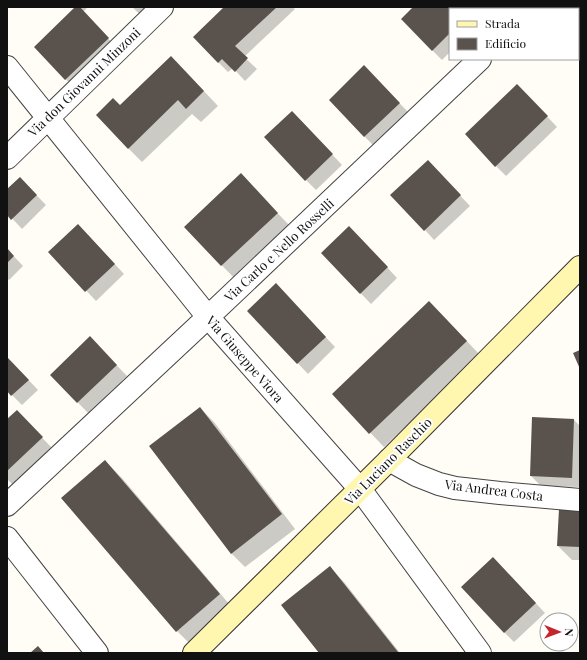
<svg xmlns="http://www.w3.org/2000/svg" width="587" height="660" viewBox="0 0 587 660" font-family="'Playfair Display',serif">
	<rect width="100%" height="100%" fill="#fffdf5"/>
	<!-- shadow -->
	<path fill="#0003" d="M77,7H88L83,12L118,49L75,89L35,47Z
		M132,7H158L145,19Z
		M226,7H292L295,9L244,57L257,69L245,81L233,68L228,72L218,62Z
		M415,7H448L450,9V52L442,60L432,50Z
		M185,71L218,106L201,122L192,114L142,162L128,148L120,106Z
		M374,77L409,113L374,146L364,136Z
		M527,95L557,127L506,176L496,166Z
		M302,122L342,165L316,190L306,180Z
		M437,171L470,206L434,240L425,230Z
		M20,178L46,205L22,229L7,213V190Z
		M254,189L291,227L236,280L185,227Z
		M88,235L124,274L96,301L50,252Z
		M359,237L397,278L371,304L322,253Z
		M7,249L23,266L9,280L7,278Z
		M285,294L335,347L308,374L248,311Z
		M443,316L480,355L384,447L333,394Z
		M100,348L127,376L88,413L51,375Z
		M7,357L38,390L22,405L7,390Z
		M200,408L214,422L295,529L245,567L231,553Z
		M7,420L26,421L52,448L13,485L7,479Z
		M574,420L580,426V487L541,486L531,476Z
		M105,461L122,478L236,612L194,648L177,631L62,498Z
		M580,510V560H572L558,546Z
		M330,568L344,582L400,653H320Z
		M503,568L545,613L514,642L504,632Z"/>
	<!-- building -->
	<path fill="#5a524d" d="M75,7H80L109,38L65,80L34,47Z
		M224,7H277L235,46L248,58L235,72L222,59L218,63L193,37Z
		M413,7H449L450,8V33L432,51L401,19Z
		M557,7H580V55L578,53V9H555Z
		M171,56L204,91L186,109L178,100L128,149L96,115L113,98L120,105Z
		M364,65L400,103L364,137L329,100Z
		M517,84L548,116L495,167L465,134Z
		M292,111L333,154L305,181L264,137Z
		M428,160L461,195L424,231L390,195Z
		M241,173L278,213L221,266L184,227Z
		M20,177L37,195L11,220L7,215V189Z
		M78,224L115,264L85,292L48,252Z
		M349,226L388,267L360,294L321,253Z
		M7,248L14,256L7,263Z
		M276,283L326,337L297,364L247,311Z
		M429,301L467,341L369,434L332,394Z
		M90,336L117,365L77,403L50,375Z
		M580,350V369L573,353Z
		M7,357L29,380L11,396L7,391Z
		M200,407L282,514L231,554L149,446Z
		M17,410L43,437L7,471V419Z
		M532,417L574,419L572,478L530,476Z
		M105,460L220,594L176,632L61,498Z
		M559,509H580V547L557,546Z
		M493,557L536,603L504,633L461,587Z
		M330,566L398,652L397,653H319L281,605Z
		M38,646L44,653H30Z"/>
	<g fill="none" stroke-linecap="round" stroke-linejoin="round">
		<defs>
			<path id="street" d="M533,9L535,7
				M7,67L208,317L360,489L480,653
				M7,158L162,7
				M389,460L416,475L439,484L455,488L500,493L580,500
				M7,505L208,317L480,59
				M7,538L97,653"/>
			<path id="secondary" d="M194,653L389,460L580,267"/>
		</defs>
		<!-- street casing -->
		<use href="#street" stroke="#444" stroke-width="24"/>
		<!-- secondary casing -->
		<use href="#secondary" stroke="#333" stroke-width="24"/>
		<!-- street -->
		<use href="#street" stroke="#fff" stroke-width="22"/>
		<!-- secondary -->
		<use href="#secondary" stroke="#fff6b0" stroke-width="22"/>
	</g>
	<g text-anchor="middle" stroke-width="4" stroke-linejoin="round" paint-order="stroke">
		<!-- street labels -->
		<g font-size="13" fill="#111" stroke="#fff">
			<text transform="translate(84 82) rotate(-44)" y="5">Via don Giovanni Minzoni</text>
			<text transform="translate(279 250) rotate(-43)" y="5">Via Carlo e Nello Rosselli</text>
			<text transform="translate(245 359) rotate(49)" y="5">Via Giuseppe Viora</text>
			<text transform="translate(388 461) rotate(-45)" y="5">Via Luciano Raschio</text>
			<text transform="translate(494 490) rotate(7)" y="5">Via Andrea Costa</text>
		</g>
	</g>
	<!-- border -->
	<rect width="587" height="660" fill="none" stroke="#111111" stroke-width="16"/>
	<!-- legend -->
	<rect x="449" y="8" width="130" height="52" fill="#ffffff" stroke="#a0a0a0"/>
	<rect x="457" y="21" width="20" height="6" fill="#fff6b0" stroke="#a0a0a0"/>
	<text x="485" y="28" font-size="12" fill="#111111">Strada</text>
	<rect x="457" y="38" width="20" height="12" fill="#5a524d" stroke="#a0a0a0"/>
	<text x="485" y="48" font-size="12" fill="#111111">Edificio</text>
	<!-- north arrow -->
	<g transform="translate(559 632) rotate(91)"><circle r="19" fill="#ffffff" stroke="#a0a0a0"/>
	<path d="M0-3L7 15L0 10L-7 15Z" fill="#c4262e"/>
	<text y="-6" font-size="11" font-weight="bold" text-anchor="middle" fill="#111111">N</text>
	</g>
</svg>
